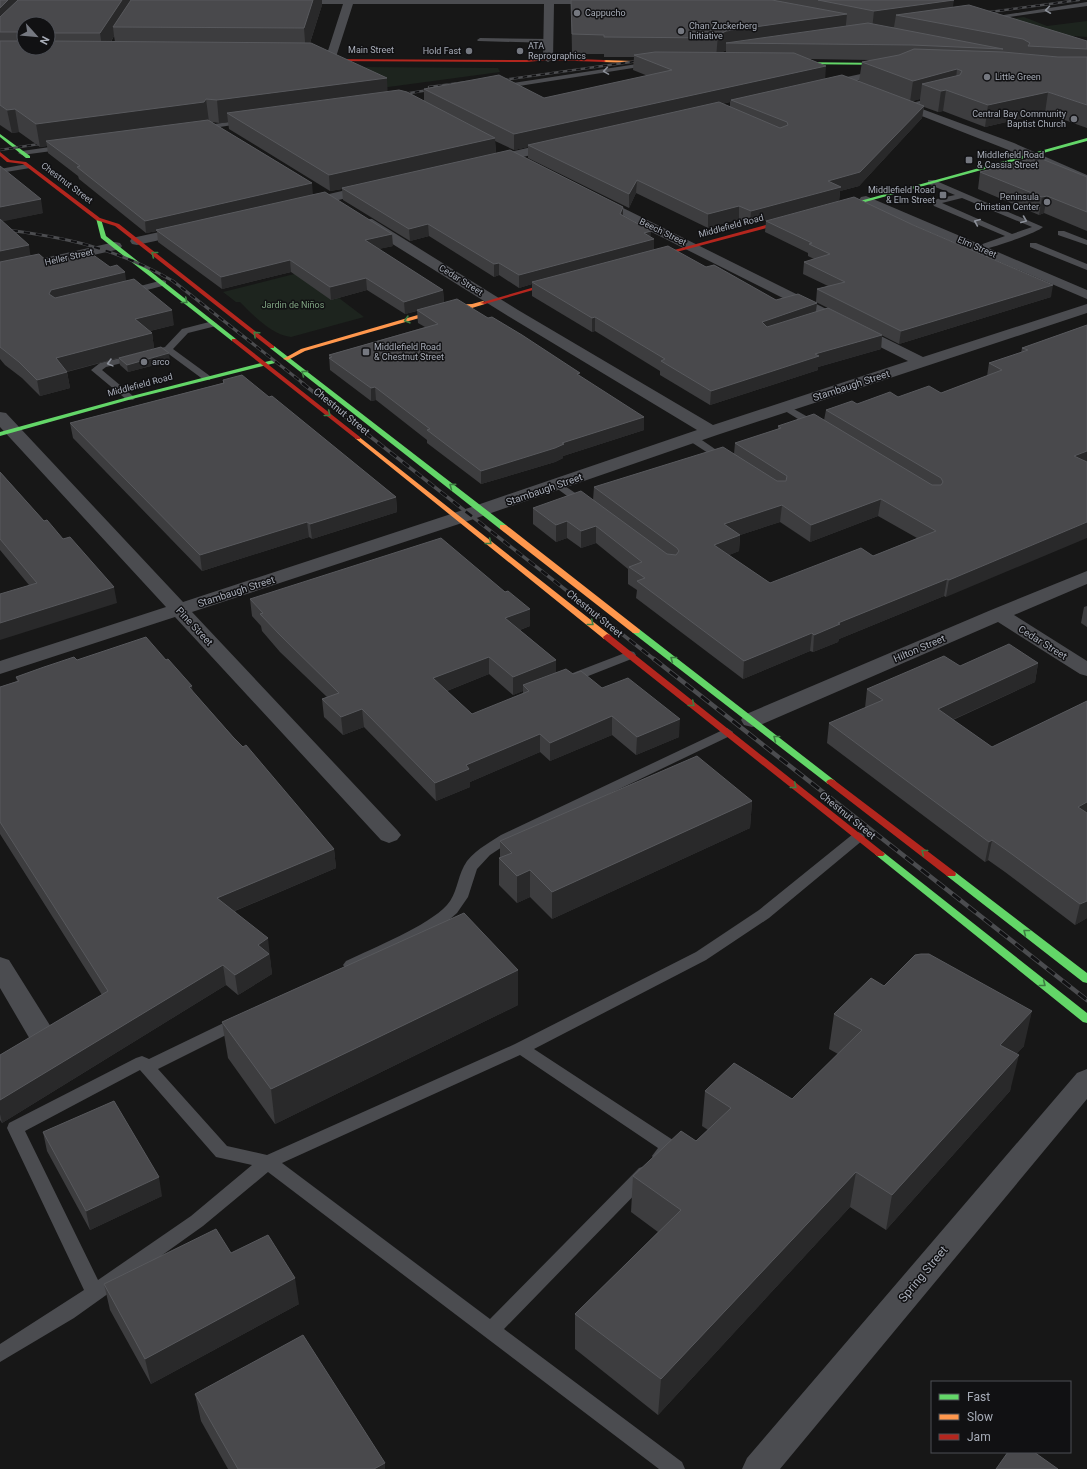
<svg xmlns="http://www.w3.org/2000/svg" width="1087" height="1469" viewBox="0 0 1087 1469" font-family="Roboto,sans-serif">
	<rect width="100%" height="100%" fill="#171717"/>
	<!-- green -->
	<path fill="#1d241e" d="M1024,17L1047,26L1087,21V37L945,27Z
		M361,67L498,68L500,72L366,90Z
		M302,272L341,297L339,298L364,317L291,337C271,335 252,314 240,302H236L223,292Z"/>
	<g fill="none" stroke-linecap="round" stroke-linejoin="round">
		<!-- lane -->
		<path fill="#4b4c50" fill-rule="evenodd" d="M1087,2V6L988,20L985,18Z
			M480,38L549,39L552,41L549,43L478,41L477,40Z
			M650,62L653,64L652,65L500,89L497,87L500,85Z
			M938,96L940,97V99L904,108L901,106Z
			M244,120L246,121V123L200,130L196,128L200,126Z
			M64,145H67V149L22,155L18,153L22,151Z
			M27,164L31,166L30,168L0,173V169Z
			M928,180H934L1043,227C1037,233 985,251 977,250V246L1005,236L934,206L933,204L937,199L955,195L928,184ZM962,198L1032,227L1012,234L942,203Z
			M1058,231H1064L1087,240V245L1058,235Z
			M1030,243H1036L1087,264V270L1030,247Z
			M163,280L166,281V285L128,295L124,292L125,290Z
			M213,321L217,324L216,326L188,333L173,349L210,376V380H204L166,352L106,367L102,370L133,396L135,398L133,400H127L91,370L100,363L165,347L182,329Z
			M785,404L822,425L823,427L822,429H814L782,409L780,407Z
			M692,435L696,436L731,460L730,462H722L688,440L687,438Z
			M559,482L590,503L591,505L590,507H582L555,487L554,485L555,483Z
			M630,651L634,652L636,655L634,658L573,682L569,683L563,679L565,676Z
			M727,728L733,732L732,735L511,841L490,855L477,869L468,897L457,913L442,926L356,969L351,970L346,969L343,965L346,961C373,948 428,926 447,905C457,894 457,879 464,866C471,852 489,843 501,835Z
			M858,832L863,834L865,837L863,840L769,918L706,960L534,1049L676,1142L679,1147C673,1157 666,1164 655,1161L652,1156L658,1148L520,1055L282,1163L490,1319L639,1168L645,1166L651,1168L654,1173L651,1178L504,1329L682,1462L685,1469H659L268,1172L203,1226L74,1318L0,1362V1344L84,1290L7,1128L9,1123L136,1058L142,1056L149,1059L238,1016L244,1018L246,1022L244,1026L158,1069L227,1146L267,1155L515,1044L696,952L759,910L853,834ZM140,1070L216,1157L252,1165L191,1216L98,1280L25,1131Z"/>
		<!-- street -->
		<path fill="#4b4c50" fill-rule="evenodd" d="M288,0H605L606,1L601,4H554L553,59L548,62L543,59L544,4H353L335,60L330,63L325,60L343,4H292L289,3Z
			M889,68L893,69L895,71L893,73L823,88L817,85L823,82Z
			M895,99L1014,143L1087,175V184L1048,169L1006,149L891,104L889,102L891,100Z
			M557,141L561,142L563,145L561,148L489,165L483,161L485,158Z
			M372,184L378,188L377,191L304,208L299,207L297,204L299,201Z
			M597,195L923,357L1087,304V313L717,435L465,522L192,612L397,830L401,835L397,840L389,843L381,840L175,617L0,674V661L166,607L0,427V412L6,413L183,602L451,514L697,430L508,316L362,225L360,222L362,219H372L518,310L713,425L908,361L592,202L590,199Z
			M866,196L1087,290V299L861,203L859,200L861,197Z
			M187,226L192,227L194,230L192,233L137,245L132,244L130,241L132,238Z
			M115,242L120,243L122,246L120,249L0,276V268Z
			M1087,571V584L1014,615L1087,661V676L1080,674L998,622L760,725L752,727L744,725L741,720L744,715L991,610Z
			M0,957L9,960L51,1027L54,1034L51,1041L41,1044L31,1041L0,988Z
			M1087,1069V1099L780,1469H742L747,1458L1077,1073Z"/>
		<!-- fast -->
		<path fill="#63d668" fill-rule="evenodd" d="M790,62L891,63L893,64L891,65L792,64Z
			M0,134L30,156V158H26L0,137Z
			M1087,138V141L836,210L831,209Z
			M96,218L101,219L106,236L236,339V341H232L101,238Z
			M270,346H274L506,525V529H500L270,348Z
			M273,360L275,361V363L132,399L0,436V432L128,397Z
			M633,629H639L834,780L836,782L834,784H828L633,633L632,631Z
			M880,851L883,852L1087,1013V1023L1083,1022L877,856L875,854L877,852Z
			M951,871L955,872L1087,973V983L1083,982L947,876L946,874L947,872Z"/>
		<!-- slow -->
		<path fill="#ff974d" fill-rule="evenodd" d="M604,60L663,62L665,63L663,64L602,62Z
			M483,301L486,303L485,304L472,308H454L305,351L288,360L283,359L301,349L452,305L472,304Z
			M358,436L610,635L611,637L610,639H604L356,439L355,438Z
			M500,525H506L639,629L640,631L639,633H633L500,529Z"/>
		<!-- jam -->
		<path fill="#b3261e" fill-rule="evenodd" d="M548,58L604,60L606,61L604,62L548,60L527,62L318,61L316,60L318,59L527,60Z
			M0,152L10,160L26,162L100,218L119,224L274,346V348H270L115,226L96,220L23,164L7,162L0,156Z
			M795,217L798,219L797,220L650,259L645,258Z
			M559,280L564,281L485,304L480,303Z
			M232,339H236L360,437V439H356L232,341Z
			M607,634L610,635L883,852L885,854L883,856H877L604,639L603,637Z
			M831,779L834,780L955,872L956,874L955,876H947L828,784L826,782L828,780Z"/>
		<defs>
			<path id="rail-far3" d="M982,13L1079,0
				M496,81L645,60
				M429,87L467,82
				M397,95L435,89
				M0,150L46,143"/>
			<path id="rail-far2" d="M0,229C66,237 115,248 173,281L304,384"/>
			<path id="rail-far1" d="M302,383L655,660"/>
			<path id="rail" d="M654,659L1087,1000"/>
		</defs>
		<!-- rail-far3 casing -->
		<use href="#rail-far3" stroke="#4b4c4f" stroke-width="2.5"/>
		<!-- rail-far2 casing -->
		<use href="#rail-far2" stroke="#4b4c4f" stroke-width="3"/>
		<!-- rail-far1 casing -->
		<use href="#rail-far1" stroke="#4b4c4f" stroke-width="3.5"/>
		<!-- rail casing -->
		<use href="#rail" stroke="#4b4c4f" stroke-width="4.5"/>
		<!-- rail-far3 -->
		<use href="#rail-far3" stroke="#111113" stroke-width="1.5" stroke-dasharray="4.5" stroke-linecap="butt"/>
		<!-- rail-far2 -->
		<use href="#rail-far2" stroke="#111113" stroke-width="2" stroke-dasharray="6" stroke-linecap="butt"/>
		<!-- rail-far1 -->
		<use href="#rail-far1" stroke="#111113" stroke-width="2.5" stroke-dasharray="8" stroke-linecap="butt"/>
		<!-- rail -->
		<use href="#rail" stroke="#111113" stroke-width="3" stroke-dasharray="10" stroke-linecap="butt"/>
	</g>
	<!-- wall -->
	<path fill="#3d3d3f" fill-rule="evenodd" d="M0,0H17V1L18,0H322V5L310,43L387,91L424,101V89L544,98L648,76L633,70L634,57H604V54H572L571,0H953V7L1087,41V128L1045,113L985,127L943,111L938,112L924,107L922,118L859,186L840,191L839,201L750,225L739,219L708,228L636,193L629,208L528,158V147L514,150L495,141L496,153L623,207V215L651,231L650,236L654,250L706,267L776,300L817,303L816,312L882,335L881,349L818,367V370L710,405L660,375V371L595,331L592,332L532,296V284L519,288L499,275L494,277L429,236L410,241L343,200L342,189L330,191L229,129L228,122L219,123L212,122L313,195L393,246L378,249L443,290L444,303L580,377L644,430L563,456V458L555,462L481,484L427,443V440L376,400L371,401L330,370L329,355L425,327L418,323L417,311L405,314L367,290L331,300L291,272L222,289L158,242L157,231L146,233L79,179L78,176L48,153L47,146L40,147L19,132L12,133L0,125ZM24,24H48V48H24ZM114,36L115,42H111ZM726,50V52H721L725,51ZM810,59L871,60L862,62L859,81L825,79ZM920,99V104L912,101ZM730,102V107L722,104Z
		M0,166L43,213L2,221L31,256L49,263L126,281L174,325L150,331L152,333L154,348L119,358L170,361L128,372L120,365L119,358L67,372L70,388L40,396L22,378L5,365L0,359Z
		M980,172L1087,177V231L1044,213L1039,215L978,189Z
		M766,221L1051,297L899,344L816,302L817,289L828,286L803,274L804,262L814,259L808,256V253L765,232Z
		M1087,325L946,597L944,596L839,639L838,642L813,652L810,651L743,679L636,598L637,590L628,584V569L596,543L581,548L567,538L556,542L533,524V508L593,500L594,487L734,454L735,443L778,429V426L824,420L826,410L857,404L898,397L941,393L987,376L989,363L1021,353L1022,348ZM878,516L917,538L873,556L770,583L729,555L739,551L740,535L780,522L810,542Z
		M223,380L269,397L396,497L397,512L312,539L309,537L202,571L73,438L70,423L223,383Z
		M0,472L117,603L29,585L0,550Z
		M250,599L530,626L520,630L556,660V672L573,674L602,688L679,737L636,755L612,735L550,761L540,752L470,782V787L436,801L364,727L343,735L324,717L322,699L327,697L280,652L262,631L261,626L252,616ZM489,674L513,695L523,691V694L472,714L447,691Z
		M1087,606V627L1081,623L1084,607Z
		M77,660L193,692L334,849L336,868L235,911L270,958V959L272,974L238,995L226,985L2,1123L0,1120V1055L102,995L0,834V687L17,681L16,677Z
		M1038,663L1035,682L953,720L992,747L1087,701V918L1075,925L1005,872L988,860L985,862L827,743L829,723L865,708L867,689L960,666Z
		M752,801L750,828L552,919L530,897L517,903L499,885V858H500V841Z
		M884,986L1024,1046L1016,1054L1010,1091L886,1230L850,1207L658,1415L575,1349V1314L658,1232L631,1212L633,1176L696,1141L708,1130L702,1126L705,1091L792,1099L838,1054L829,1049L834,1014Z
		M518,1005L275,1124L228,1058L222,1022Z
		M43,1132L162,1196L90,1230L47,1151Z
		M231,1253L299,1304L151,1384L110,1310L104,1284Z
		M195,1394L385,1463V1469H228L201,1421Z"/>
	<!-- shaded-wall -->
	<path fill="#29292a" d="M8,0H17L19,13L0,32V8Z
		M122,0H134L113,27L114,36L103,54L100,33Z
		M313,0H322V5L306,55L304,28Z
		M954,0L951,19L896,15L894,27L872,30L874,11Z
		M847,14L845,34L726,43V50L717,55L716,58L718,35L726,31Z
		M826,66L825,81L731,100L730,102L532,146L528,145V147L514,150V134Z
		M957,69L955,90H946L943,111L938,112L941,91L922,84L920,99L910,102L913,81Z
		M387,78L388,100L227,113L228,122L219,123L217,100Z
		M1048,92L1045,113L985,127L988,105Z
		M206,99L209,122L46,141L47,146L40,147L36,124Z
		M924,106L922,118L859,186L840,191L839,201L750,225L751,211L828,181Z
		M15,109L19,132L12,133L7,110Z
		M495,138L496,154L342,188V189L330,191L329,175Z
		M637,180L636,193L629,208V194Z
		M312,183L313,195L156,230L157,231L146,233L145,221Z
		M1047,196L1044,213L1039,215L1042,197Z
		M41,199L43,213L0,222V207Z
		M739,206V219L708,228V214Z
		M623,207V219L620,214Z
		M428,224L429,236L410,241L409,229Z
		M651,231L650,240L654,239V251L532,282V284L519,288V275Z
		M392,234L393,246L365,252V240Z
		M29,245L31,259L0,266V251Z
		M290,260L291,272L222,289L221,277Z
		M499,263V275L494,277V264Z
		M125,272L127,287L54,305L49,294L51,290Z
		M366,278L367,290L331,300L330,287Z
		M1053,285L1051,297L899,344L901,331Z
		M443,290L444,303L405,314L404,302Z
		M817,303L815,316L761,335L762,322Z
		M172,310L174,325L137,334L135,319Z
		M595,317V331L592,332V318Z
		M152,333L154,348L58,374L56,358Z
		M882,335L881,349L818,367V370L710,405L711,391L815,354Z
		M169,353L170,361L128,372L127,365Z
		M67,372L70,388L40,396L37,380Z
		M375,387L376,400L371,401V388Z
		M644,417V430L563,456V458L555,462L481,484V471L562,443Z
		M1087,451V466L1074,456Z
		M396,497L397,512L312,539L310,524Z
		M881,499L878,516L810,542L811,525Z
		M782,505L780,522L740,535L739,551L712,562L714,545L724,524Z
		M567,521V538L556,542V525Z
		M307,522L309,537L202,571L200,555Z
		M1087,522V538L946,597L949,580Z
		M596,526V543L581,548V531Z
		M947,579L944,596L839,639L838,642L813,652L814,635L838,623Z
		M114,587L117,603L0,640V623Z
		M530,609V626L506,635L505,618Z
		M812,633L810,651L743,679L744,661Z
		M489,657V674L434,696L433,678Z
		M556,660V678L523,685V691L513,695V677Z
		M1038,663L1035,682L934,728L938,709Z
		M192,686L195,705L189,687Z
		M362,709L364,727L343,735L341,717Z
		M612,716V735L550,761V743Z
		M680,719L679,737L636,755L637,737Z
		M540,734V752L470,782V787L436,801L435,783L466,765Z
		M752,801L750,828L552,919V892Z
		M1087,802V819L1078,807Z
		M992,840L988,860L985,862L989,842Z
		M334,849L336,868L220,917L217,898Z
		M530,870V897L517,903V876Z
		M1087,901V918L1075,925L1080,904Z
		M268,938L272,974L238,995L235,975L258,945Z
		M223,965L226,985L2,1123L0,1114V1100Z
		M518,970V1005L275,1124L271,1089Z
		M1032,1011L1024,1046L992,1080L1000,1045Z
		M1019,1055L1010,1091L886,1230L892,1195Z
		M856,1172L850,1207L658,1415L661,1379Z
		M159,1177L162,1196L90,1230L86,1211Z
		M295,1278L299,1304L151,1384L145,1359Z
		M385,1463V1469H374Z"/>
	<!-- building -->
	<path fill="#49494c" stroke="#58595d" fill-rule="evenodd" d="M0,0H8L0,8Z
		M18,0H122L100,33H48V24H24V32H0V17Z
		M131,0H313L304,28L113,27Z
		M571,0H772L847,14L726,31L718,35V38L604,37V35L572,34Z
		M818,0H954L874,11Z
		M969,5L1087,41V49L1028,46L1030,43L1023,39L896,15Z
		M868,23L1003,49L912,45L726,43Z
		M0,41H24V48H48V41L311,43L387,78L217,100L206,99L204,102L36,124L15,109L7,110L0,105Z
		M914,49L1003,52L1058,57H1087V105L1048,92L988,105L946,90L941,91L922,84L960,75L962,71L957,69L913,81L862,62L899,55Z
		M655,52L794,53L826,66L514,134L424,89L499,75L544,98L672,70L634,55Z
		M842,75L924,106L860,172L828,181L841,187L751,211L739,206L708,214L637,180L629,194L528,145L719,102L780,128L788,125L787,122L731,100Z
		M399,90L407,92L495,138L329,175L227,113Z
		M208,120L312,183L145,221L77,167L80,166L46,141Z
		M510,150L623,207L620,214L651,231L644,233L654,239L519,275L499,263L494,264L428,224L409,229L342,188Z
		M1037,157L1087,177V212L1047,196L1042,197L980,172Z
		M0,166L41,199L0,207Z
		M325,192L392,234L365,240L443,290L404,302L366,278L330,287L290,260L221,277L156,230Z
		M854,197L913,225L1053,285L901,331L817,289L845,282L804,262L830,254L809,244L812,243L766,221Z
		M0,219L29,245L0,251Z
		M668,246L706,267L714,265L776,300L798,294L817,303L762,322L767,327L828,308L882,335L815,354L819,356L711,391L661,361L665,359L595,317L592,318L532,282Z
		M39,254L49,263L92,254L110,267L117,265L125,272L51,290L49,294L55,298L134,279L172,310L135,319L152,333L56,358L67,372L37,380L19,362L0,347V262Z
		M457,299L488,318L492,317L522,335L580,373L577,374L644,417L562,443L564,444L555,448L481,471L427,430L430,429L375,387L371,388L329,358L332,357L329,355L438,324L417,310Z
		M1087,325V451L1074,456L1087,462V522L949,580L947,579L838,623L840,624L814,635L812,633L744,661L637,581L645,578L629,567L642,562L596,526L581,531L567,521L556,525L533,508L581,491L667,554L676,555L679,551L677,548L594,487L723,447L777,481H786L787,476L735,443L781,428L778,426L814,414L932,485H941L943,482L941,478L826,410L852,401L857,404L890,392L898,397L929,386L941,393L1002,370L989,363L1028,350L1022,348ZM881,499L936,531L873,556L861,548L770,583L714,545L740,535L724,524L782,505L811,525Z
		M161,347L169,353L127,365L119,358Z
		M242,375L269,397L272,396L396,497L310,524L307,522L200,555L70,423L224,383L223,380Z
		M0,472L44,521L47,520L63,539L70,537L114,587L0,623V594L37,583L0,539Z
		M441,538L505,592L508,591L530,609L505,618L556,660L513,677L489,657L433,678L472,714L529,691L523,685L566,669L573,674L581,671L602,688L628,678L680,719L637,737L612,716L550,743L540,734L466,765L469,769L435,783L362,709L341,717L322,699L339,693L279,634L260,614L263,613L250,599Z
		M146,637L166,660L168,659L192,686L189,687L233,737L243,747L246,745L334,849L217,898L268,938L258,945L269,954L235,975L223,965L0,1100V1055L108,991L0,822V687L19,681L16,677L44,667L74,657L77,660Z
		M1009,644L1038,663L938,709L992,747L1087,701V802L1078,807L1087,813V901L1080,904L1009,852L992,840L989,842L829,723L883,700L867,689L944,656L960,666Z
		M697,756L752,801L552,892L530,870L517,876L499,858L512,853L500,841Z
		M464,913L518,970L271,1089L222,1022Z
		M921,954H929L1032,1011L1000,1045L1019,1055L892,1195L856,1172L661,1379L575,1314L681,1210L633,1176L681,1131L696,1141L731,1108L705,1091L734,1063L792,1099L862,1030L834,1014L871,978L884,986L915,955Z
		M114,1101L159,1177L86,1211L43,1132Z
		M216,1229L231,1253L268,1235L295,1278L145,1359L104,1284Z
		M303,1335L385,1463L374,1469H238L195,1394Z
		M1008,1452H1034L1058,1469H996Z"/>
	<!-- one-way arrows -->
	<defs><path id="oneway-chevron" d="M-2-3.5L2.5 0L-2 3.5" fill="none" stroke-width="1.6" stroke-linecap="round" stroke-linejoin="round"/></defs>
	<g stroke="#8c9099">
		<use href="#oneway-chevron" transform="translate(1048 10) rotate(172)"/>
		<use href="#oneway-chevron" transform="translate(606 71) rotate(171)"/>
		<use href="#oneway-chevron" transform="translate(1024 220) rotate(22)"/>
		<use href="#oneway-chevron" transform="translate(977 222) rotate(-157)"/>
		<use href="#oneway-chevron" transform="translate(110 363) rotate(165)"/>
	</g>
	<g stroke="#3e7d42">
		<use href="#oneway-chevron" transform="translate(154 254) rotate(-142)"/>
		<use href="#oneway-chevron" transform="translate(185 301) rotate(39)"/>
		<use href="#oneway-chevron" transform="translate(407 320) rotate(164)"/>
		<use href="#oneway-chevron" transform="translate(256 334) rotate(-138)"/>
		<use href="#oneway-chevron" transform="translate(304 373) rotate(-143)"/>
		<use href="#oneway-chevron" transform="translate(328 414) rotate(39)"/>
		<use href="#oneway-chevron" transform="translate(452 486) rotate(-143)"/>
		<use href="#oneway-chevron" transform="translate(489 542) rotate(39)"/>
		<use href="#oneway-chevron" transform="translate(591 623) rotate(39)"/>
		<use href="#oneway-chevron" transform="translate(673 659) rotate(-142)"/>
		<use href="#oneway-chevron" transform="translate(692 704) rotate(39)"/>
		<use href="#oneway-chevron" transform="translate(776 738) rotate(-142)"/>
		<use href="#oneway-chevron" transform="translate(794 786) rotate(39)"/>
		<use href="#oneway-chevron" transform="translate(924 852) rotate(-142)"/>
		<use href="#oneway-chevron" transform="translate(1026 932) rotate(-142)"/>
		<use href="#oneway-chevron" transform="translate(1043 984) rotate(38)"/>
	</g>
	<!-- markers -->
	<g fill="#757880" stroke="#111113" stroke-width="1.5">
		<circle cx="577" cy="13" r="4"/>
		<circle cx="681" cy="31" r="4"/>
		<circle cx="469" cy="51" r="4"/>
		<circle cx="520" cy="51" r="4"/>
		<circle cx="987" cy="77" r="4"/>
		<circle cx="1074" cy="119" r="4"/>
		<rect x="965" y="156" width="8" height="8" rx="2"/>
		<rect x="939" y="191" width="8" height="8" rx="2"/>
		<circle cx="1047" cy="202" r="4"/>
		<rect x="362" y="348" width="8" height="8" rx="2"/>
		<circle cx="144" cy="362" r="4"/>
	</g>
	<g text-anchor="middle" stroke-width="3" stroke-linejoin="round" paint-order="stroke">
		<!-- far-poi labels -->
		<g font-size="9" fill="#a8adb8" stroke="#111113" text-anchor="start">
			<text x="585" y="16">Cappucho</text>
			<text x="689" y="29">Chan Zuckerberg<tspan x="689" dy="10">Initiative</tspan></text>
			<text x="528" y="49">ATA<tspan x="528" dy="10">Reprographics</tspan></text>
			<text x="461" y="54" text-anchor="end">Hold Fast</text>
			<text x="995" y="80">Little Green</text>
			<text x="1066" y="117" text-anchor="end">Central Bay Community<tspan x="1066" dy="10">Baptist Church</tspan></text>
			<text x="977" y="158">Middlefield Road<tspan x="977" dy="10">&amp; Cassia Street</tspan></text>
			<text x="935" y="193" text-anchor="end">Middlefield Road<tspan x="935" dy="10">&amp; Elm Street</tspan></text>
			<text x="1039" y="200" text-anchor="end">Peninsula<tspan x="1039" dy="10">Christian Center</tspan></text>
			<text x="374" y="350">Middlefield Road<tspan x="374" dy="10">&amp; Chestnut Street</tspan></text>
			<text x="152" y="365">arco</text>
		</g>
		<!-- far-street labels -->
		<g font-size="9" fill="#a8adb8" stroke="#111113">
			<text x="371" y="53">Main Street</text>
			<text transform="translate(67 183) rotate(37)" y="3">Chestnut Street</text>
			<text transform="translate(731 226) rotate(-15)" y="3">Middlefield Road</text>
			<text transform="translate(663 232) rotate(26)" y="3">Beech Street</text>
			<text transform="translate(977 247) rotate(23)" y="3">Elm Street</text>
			<text transform="translate(69 257) rotate(-13)" y="3">Heller Street</text>
			<text transform="translate(461 280) rotate(32)" y="3">Cedar Street</text>
			<text transform="translate(140 385) rotate(-15)" y="3">Middlefield Road</text>
		</g>
		<!-- far-park labels -->
		<g font-size="9" fill="#7fa381" stroke="#111113">
			<text x="293" y="308">Jardin de Niños</text>
		</g>
		<!-- street labels -->
		<g font-size="10" fill="#a8adb8" stroke="#111113">
			<text transform="translate(851 385) rotate(-18)" y="4">Stambaugh Street</text>
			<text transform="translate(342 411) rotate(39)" y="4">Chestnut Street</text>
			<text transform="translate(544 489) rotate(-19)" y="4">Stambaugh Street</text>
			<text transform="translate(236 591) rotate(-18)" y="4">Stambaugh Street</text>
			<text transform="translate(595 613) rotate(39)" y="4">Chestnut Street</text>
			<text transform="translate(195 626) rotate(47)" y="4">Pine Street</text>
			<text transform="translate(1043 642) rotate(32)" y="4">Cedar Street</text>
			<text transform="translate(919 648) rotate(-23)" y="4">Hilton Street</text>
			<text transform="translate(848 815) rotate(39)" y="4">Chestnut Street</text>
		</g>
		<!-- near-street labels -->
		<g font-size="12" fill="#a8adb8" stroke="#111113">
			<text transform="translate(923 1274) rotate(-50)" y="4">Spring Street</text>
		</g>
	</g>
	<!-- legend -->
	<rect x="931" y="1381" width="140" height="72" fill="#111113" stroke="#4d4f55"/>
	<rect x="939" y="1394" width="20" height="6" fill="#63d668" stroke="#4d4f55"/>
	<text x="967" y="1401" font-size="12" fill="#a8adb8">Fast</text>
	<rect x="939" y="1414" width="20" height="6" fill="#ff974d" stroke="#4d4f55"/>
	<text x="967" y="1421" font-size="12" fill="#a8adb8">Slow</text>
	<rect x="939" y="1434" width="20" height="6" fill="#b3261e" stroke="#4d4f55"/>
	<text x="967" y="1441" font-size="12" fill="#a8adb8">Jam</text>
	<!-- north arrow -->
	<g transform="translate(36 36) rotate(117)"><circle r="19" fill="#111113" stroke="#4d4f55"/>
	<path d="M0-3L7 15L0 10L-7 15Z" fill="#757880"/>
	<text y="-6" font-size="11" font-weight="bold" text-anchor="middle" fill="#a8adb8">N</text>
	</g>
</svg>
